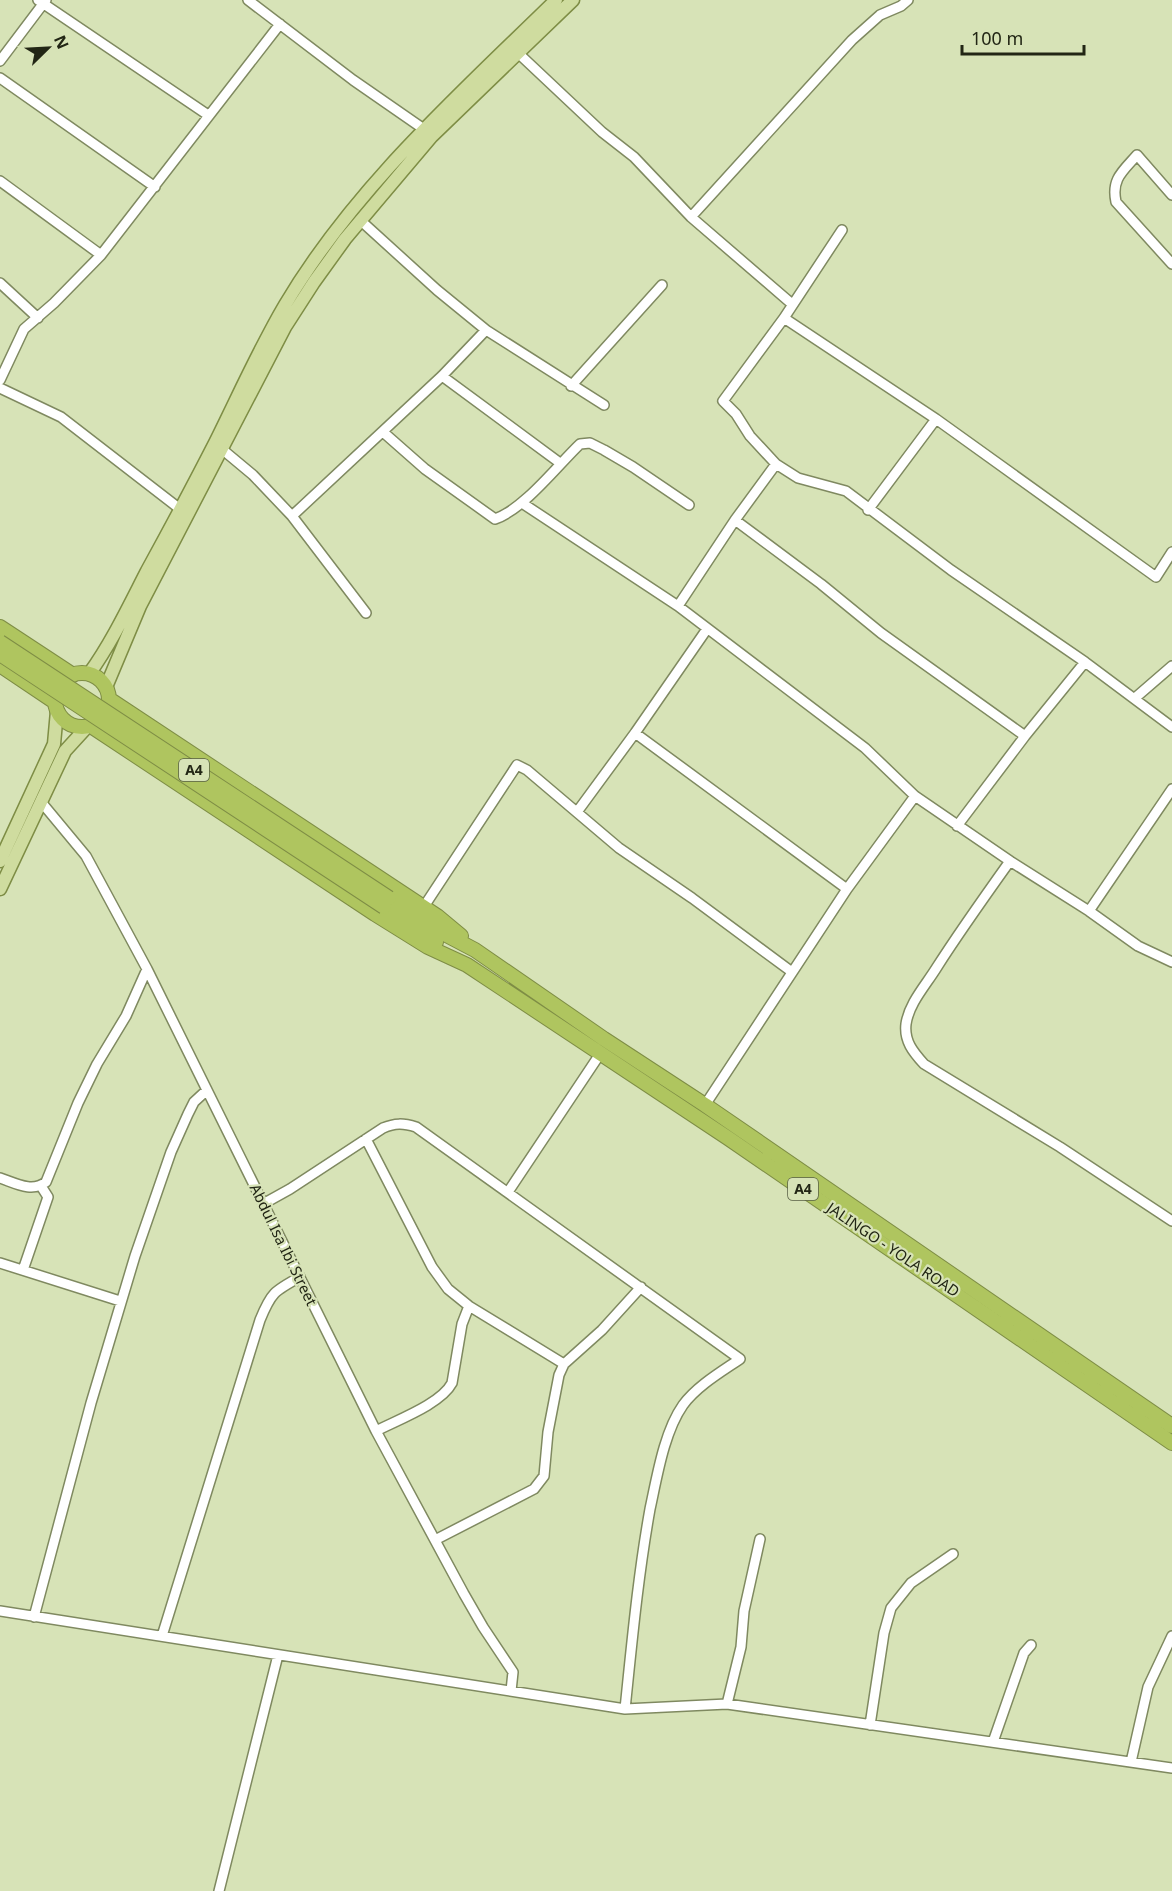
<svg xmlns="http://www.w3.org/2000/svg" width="1172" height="1891" viewBox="0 0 1172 1891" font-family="'Noto Sans',sans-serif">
	<rect width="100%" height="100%" fill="#d7e3b7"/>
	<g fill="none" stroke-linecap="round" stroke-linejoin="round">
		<defs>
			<path id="minor" d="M38,0L208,115
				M248,0L353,80L428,132
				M517,52L602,132L634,157L691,217L792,304
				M0,61L46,0
				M0,78L155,187
				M0,181L101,255
				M1172,195L1137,155C1123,171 1111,179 1116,202L1172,264
				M691,217L852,40L880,15L901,6L908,0
				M360,220L437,290L486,330
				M842,230L784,318L723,401L736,414L750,436L776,464L798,478L846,491L951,570L1085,662L1172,727
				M0,283L38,318
				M784,318L936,419L1156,577L1172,552
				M442,376L560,463
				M0,380L24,329L54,303L101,255L280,24
				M571,386L662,285
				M0,388L61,417L180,509
				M383,432L425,469L495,519C524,509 557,466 580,444L590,443L604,450L633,467L689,505
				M217,445L253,475L292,516L442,376L486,330L604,405
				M522,503L678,606L865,748L915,796L1010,861L1089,911L1138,946L1172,962
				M868,510L936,419
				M292,516L366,613
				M735,520L821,584L881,633L1025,736
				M678,606L735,520L776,464
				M1135,698L1172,666
				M635,733L847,889
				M42,803L86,856L147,969L376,1431L464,1594L483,1627L513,1672L511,1691
				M577,812L635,733L707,629
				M957,826L1025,736L1085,662
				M1010,861C985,896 960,931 937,967C926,985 909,1003 906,1024C904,1041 913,1052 924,1064L1060,1147L1172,1221
				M423,908L517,765L527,770L619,848L692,898L792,972
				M1089,911L1172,789
				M705,1105L847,889L915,796
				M366,1139L432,1267L448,1289L469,1306L564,1364
				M0,1178C15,1183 32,1193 46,1182L78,1103L97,1064L126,1016L147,969
				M508,1192L600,1054
				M263,1204L290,1189L383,1128C395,1123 403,1123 416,1127L740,1359C721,1372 697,1386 683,1405C664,1432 657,1477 650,1509C638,1576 632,1642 625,1709
				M0,1263L120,1301
				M23,1270L48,1197L41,1186
				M376,1431C397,1420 441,1404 452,1383L462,1324L469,1306
				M435,1540L534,1489L544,1476L548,1432L559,1375L564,1364L602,1330L641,1287
				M0,1611L625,1709L727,1704L1172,1768
				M34,1617L91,1403L135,1256L171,1152L188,1114L194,1102L207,1090
				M162,1636L260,1320C271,1293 274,1291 300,1277
				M727,1704L741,1647L744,1611L760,1539
				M870,1725L884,1633L891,1608L911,1583L953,1554
				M993,1742L1024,1653L1031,1645
				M1131,1762L1148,1687L1172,1636
				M219,1891L278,1655"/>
			<path id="major" d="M89,674C112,642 129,606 147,571C170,529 193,486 215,443C238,397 259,349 285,305C355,187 459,95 556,0
				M106,687L140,606L285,327L314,282L345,239L432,136L573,0
				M0,861L54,744L57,711
				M0,889L65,751L87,727"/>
			<path id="highway" d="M0,627L73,675
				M0,665L55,702
				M55 700a27 27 0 1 1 54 0a27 27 0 1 1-54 0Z
				M109,699L437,916L461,936
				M91,726L375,914L428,947L467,965L728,1138L1172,1443
				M389,898L437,930L475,950L604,1039L705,1105L1172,1426
				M384,907L436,942"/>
		</defs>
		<!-- minor casing -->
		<use href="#minor" stroke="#7f8960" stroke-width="12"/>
		<!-- major casing -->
		<use href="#major" stroke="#7e8d45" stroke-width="15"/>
		<!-- highway casing -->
		<use href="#highway" stroke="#7e8d45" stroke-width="16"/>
		<!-- minor -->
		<use href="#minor" stroke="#fff" stroke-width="9"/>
		<!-- major -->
		<use href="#major" stroke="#cfdc9f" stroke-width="12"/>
		<!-- highway -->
		<use href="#highway" stroke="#afc55f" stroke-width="14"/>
		<defs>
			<path id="highway-bridge" d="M0,642L389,898
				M0,654L384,907"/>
		</defs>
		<!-- highway-bridge casing -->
		<use href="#highway-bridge" stroke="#7e8d45" stroke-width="16" stroke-linecap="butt"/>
		<!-- highway-bridge -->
		<use href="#highway-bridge" stroke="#afc55f" stroke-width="14"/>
	</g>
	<g text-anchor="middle" stroke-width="4.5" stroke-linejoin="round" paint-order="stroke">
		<!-- shield labels -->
		<g fill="#d7e3b7" stroke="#585f46" stroke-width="1.5">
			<rect x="179" y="759" width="30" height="22" rx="4.5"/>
			<rect x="788" y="1178" width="30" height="22" rx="4.5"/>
		</g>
		<g font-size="14" font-weight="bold" fill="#222615">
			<text x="194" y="775">A4</text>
			<text x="803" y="1194">A4</text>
		</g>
		<!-- street labels -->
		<g font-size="15" fill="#222615" stroke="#d7e3b7">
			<text transform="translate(283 1245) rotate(64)" y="5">Abdul Isa Ibi Street</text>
			<text transform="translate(893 1250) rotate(34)" y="5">JALINGO - YOLA ROAD</text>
		</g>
	</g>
	<!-- north arrow -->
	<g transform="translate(48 48) rotate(66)" stroke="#d7e3b7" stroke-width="4.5" paint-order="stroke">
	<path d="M0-4.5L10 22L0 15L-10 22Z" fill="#222615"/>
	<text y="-9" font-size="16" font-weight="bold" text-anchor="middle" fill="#222615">N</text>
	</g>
	<!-- scale -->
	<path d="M962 45v9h122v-9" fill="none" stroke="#222615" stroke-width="3"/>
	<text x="971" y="45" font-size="18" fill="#222615" stroke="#d7e3b7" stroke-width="4.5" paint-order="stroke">100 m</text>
</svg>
